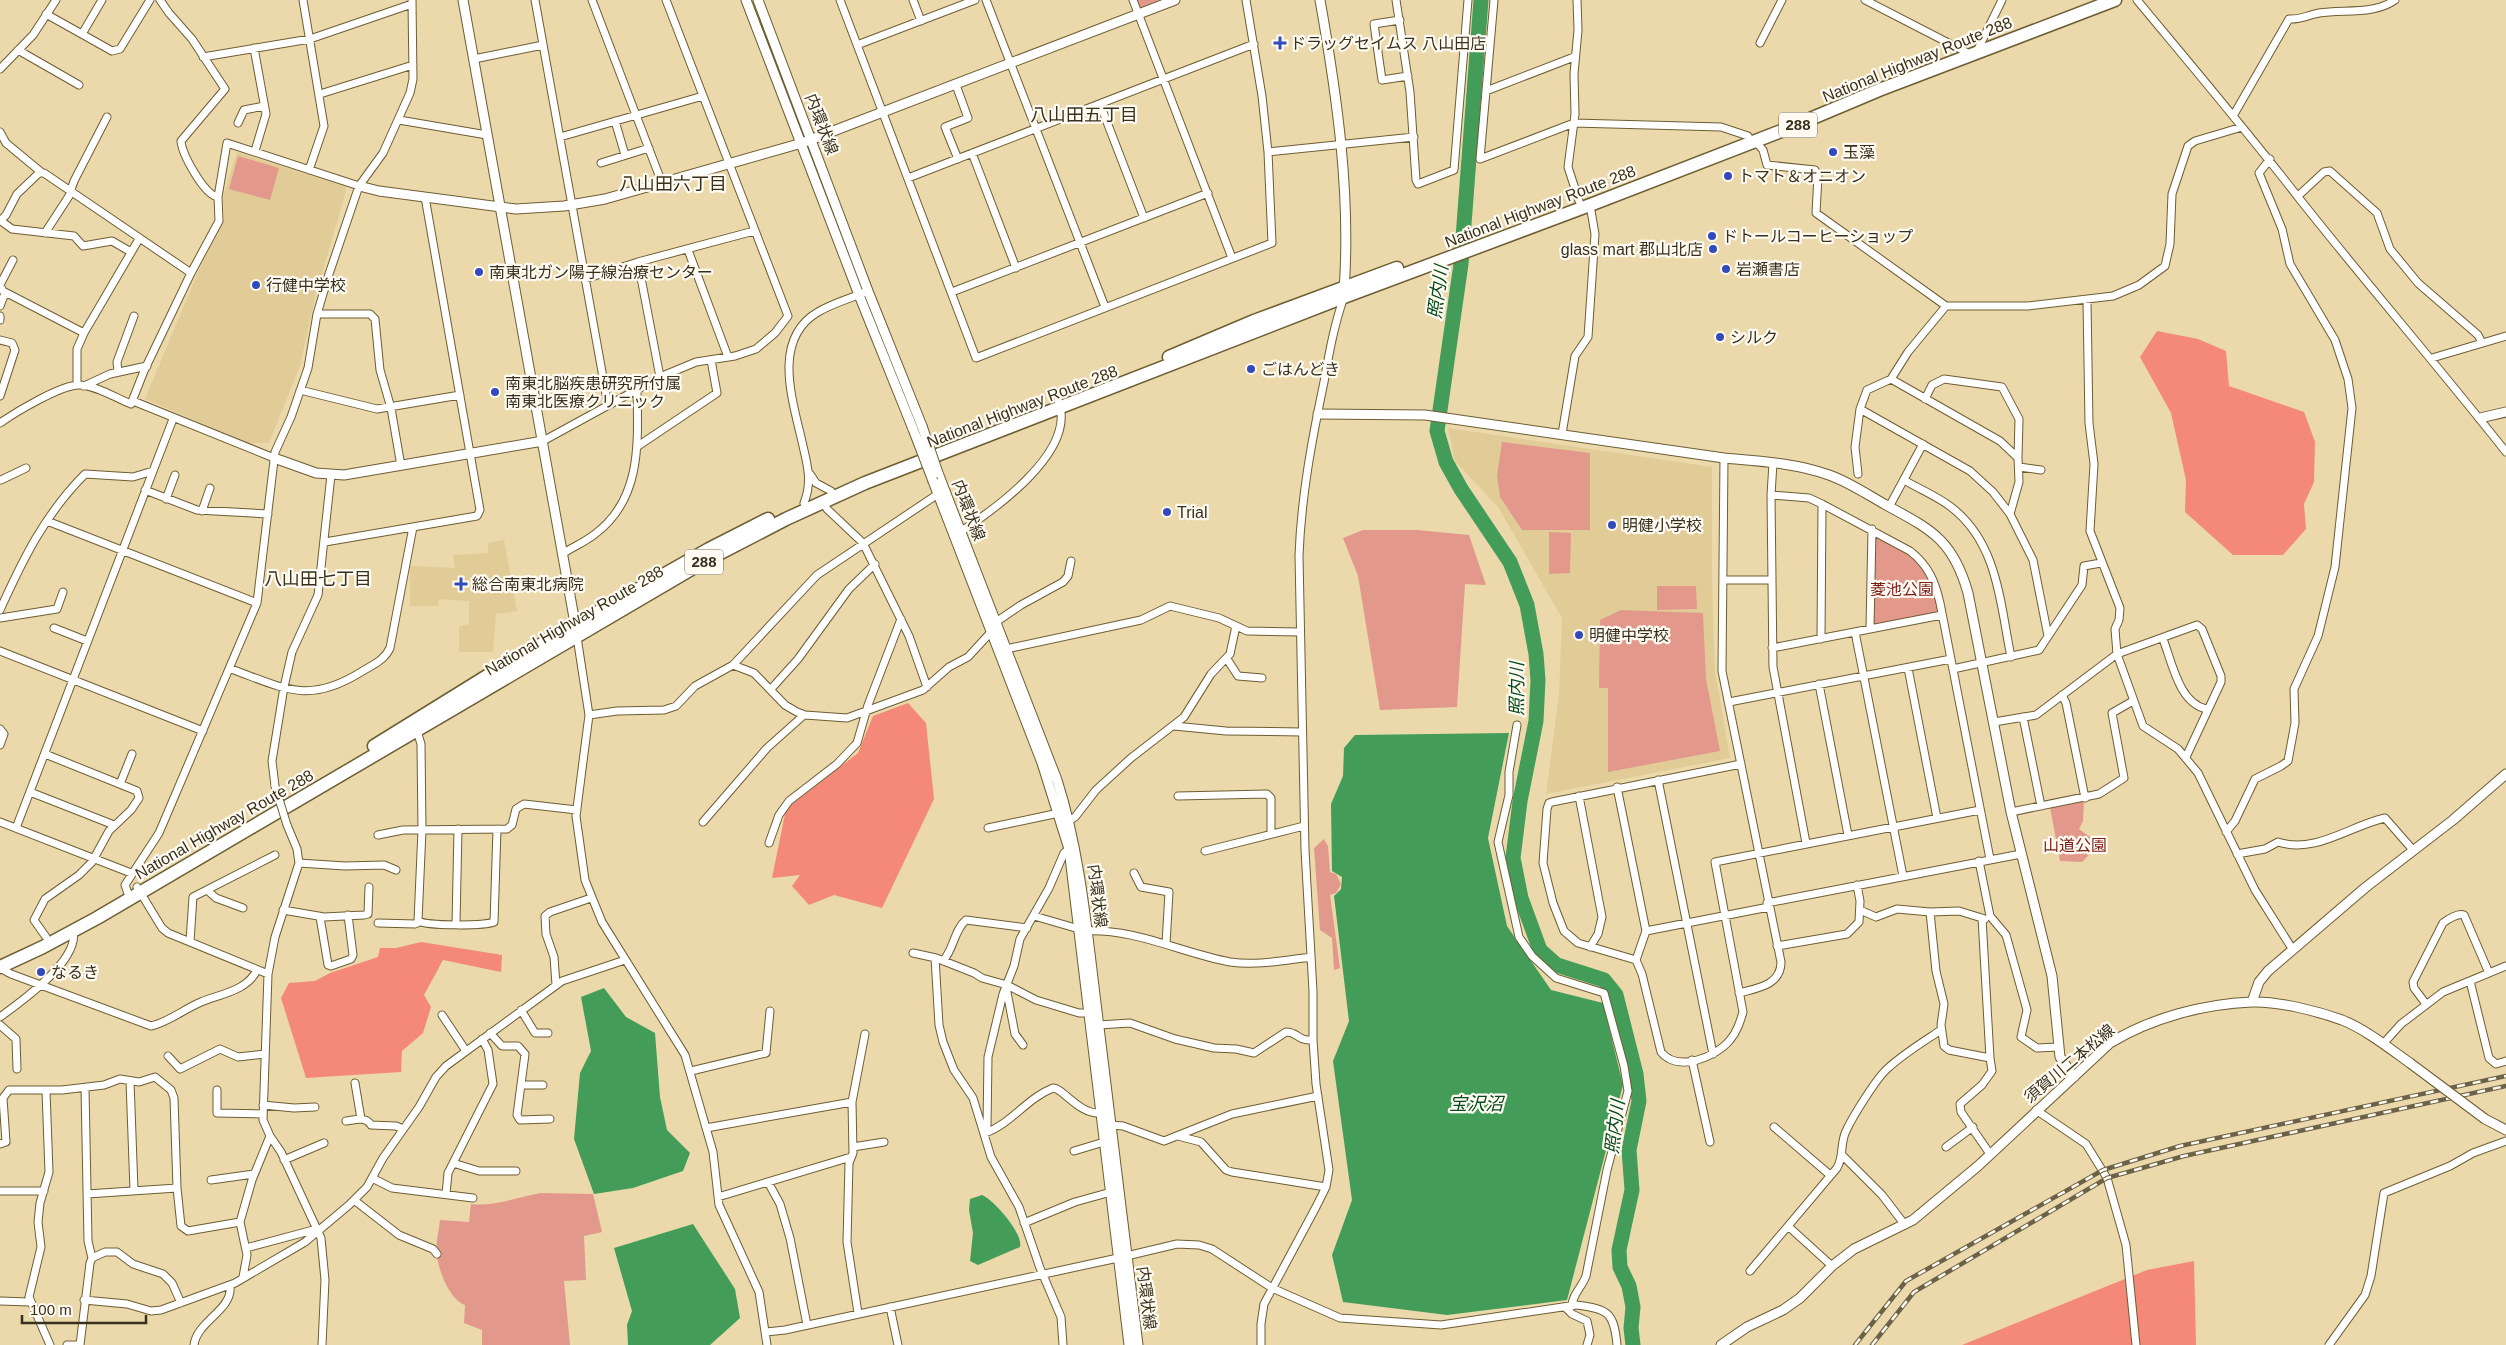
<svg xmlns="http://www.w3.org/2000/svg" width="2506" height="1345" viewBox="0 0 2506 1345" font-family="Arial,'Noto Sans JP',sans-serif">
	<rect width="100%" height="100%" fill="#ebd9ab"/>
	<!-- built -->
	<path fill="#e1cc97" d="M237,152L346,187V191L315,298L300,366L269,443H248L145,399L198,272L224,220L223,197Z
		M1448,428L1712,467V582L1715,670L1730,758L1546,794L1559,694L1562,618L1498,507L1455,461Z
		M504,540L517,611L496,614L493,652H459V626L469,624V601L439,599L438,606H410V566L455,568L453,555L488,553V543Z"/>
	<!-- green -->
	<path fill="#e3988c" d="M1136,0H1160L1139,8Z
		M238,156L279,168L270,200L229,189Z
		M1502,442L1590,453V530H1522L1500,497L1497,475Z
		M1363,530H1417L1469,535L1486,585L1465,584L1457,707L1380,710L1358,576L1343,538Z
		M1549,532L1571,533L1570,573L1549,574Z
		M1875,534L1919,561L1933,583L1939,613L1873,626Z
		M1657,586H1696L1697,609L1657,610Z
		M1621,610L1703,613L1706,679L1720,751L1608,772V688H1599L1600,620Z
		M2084,800L2083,821L2079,829L2090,837L2092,852L2082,862L2060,861L2050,807Z
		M1324,839L1328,846L1330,872L1336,874L1341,884L1336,893L1330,895L1340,968L1334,970L1332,938L1320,930L1314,848Z
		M541,1193L593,1194L602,1232L584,1236L586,1280L564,1281L570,1345H482V1330L464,1323L465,1305C450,1300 438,1270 437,1255C435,1244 439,1231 440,1220L469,1222L471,1204C492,1207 519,1197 541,1193Z"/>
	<!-- forest -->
	<path fill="#f4897a" d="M2157,331L2198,339L2226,351L2229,386L2304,412L2315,442L2314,482L2304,504L2306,529L2283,555H2233L2185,512L2186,480L2171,413L2140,357Z
		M908,703L926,723L934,799L882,908L834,895L809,905L792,886L800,875L772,878L786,809L858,753L873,716Z
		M421,942L502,955L501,972L443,960L424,995L431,1007L423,1033L402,1051L401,1072L306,1078L281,998L289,983L315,981L330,973L378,957L380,948H396Z
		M2194,1261L2196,1345H1962L2147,1270Z"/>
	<!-- water -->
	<path fill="#439d58" d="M1509,733L1488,838L1507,926L1551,990L1603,1003L1623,1085L1567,1300L1447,1315L1343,1302L1332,1255L1352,1200L1333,1061L1349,1021L1334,896L1341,889L1342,877L1332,871L1331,804L1343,776L1344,748L1355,735Z
		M604,988L626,1017L655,1033L660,1097L667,1130L690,1153L683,1171L633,1188L594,1194L574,1139L580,1073L591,1051L581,997Z
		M982,1195C993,1199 1024,1234 1020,1247L978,1265L970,1261L973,1233L969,1210L970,1199Z
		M693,1224L735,1289L740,1318L710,1345H628L627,1325L632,1311L614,1248Z"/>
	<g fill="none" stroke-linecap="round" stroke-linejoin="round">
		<!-- river -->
		<path stroke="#439d58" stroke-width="15" d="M1481,0L1461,264L1437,431L1446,462L1461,489L1510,562L1527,605L1536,654L1538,680L1536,721L1520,801L1513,858L1521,898L1540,950L1557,965L1604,980L1616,995L1636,1074L1639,1101L1629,1150L1632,1190L1619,1250L1620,1267L1629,1286L1633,1307L1631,1328L1633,1345"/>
		<defs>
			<path id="street" d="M160,0L169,13L192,39L225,89L181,141C182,154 204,195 218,197
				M303,0L324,126L309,170
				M535,0L608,405
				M592,0L662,183
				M840,0L976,358L1272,243L1268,152L1262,96L1246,0
				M913,0L921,21
				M986,0L1105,307
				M1133,0L1232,258
				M1396,0L1410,92L1416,180L1418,184L1454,170L1468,0
				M1494,0L1480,159L1574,123L1721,127L1748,136
				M1577,0L1578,30L1574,74L1575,114L1568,167L1579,201
				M1865,0L1966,52
				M2137,0C2191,65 2246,130 2298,197C2366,283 2438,366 2506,452
				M46,14L112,51L120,49L150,0
				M1400,20L1374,24L1382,80L1408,76
				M82,34L102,0
				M1760,43L1782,0
				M857,45L975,0
				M1979,47L2002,0
				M254,48L266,114L255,151
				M18,50L79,85
				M203,57L310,39L412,4
				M474,59L543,45
				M0,69L33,35L56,0
				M956,85L968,118L945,127L958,159
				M1486,91L1574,57
				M320,94L413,65
				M1100,104L1144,218
				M2233,116L2289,19C2300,20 2308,15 2319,13C2343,9 2374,15 2395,0
				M399,120L487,135
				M615,121L625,155
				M238,123L244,110L264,106
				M0,132L6,143L41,172
				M560,137L703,96
				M1755,141L1763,150L1767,165L1815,170L1818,176L1816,213L1946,306H2028L2113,296L2139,285L2165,266L2170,244L2172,194L2188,146L2195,141L2242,127
				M1268,152L1414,137
				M972,153L1016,268
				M601,163L649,148
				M908,178L1254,44
				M2298,196L2324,172L2330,171L2377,213L2390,249L2418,283L2478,335L2482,343
				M0,221L6,215L17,194L39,173H44L191,273
				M1,221L12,229L74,236L83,246L112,241L131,252
				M45,233L69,196L74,181L107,117
				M688,250L728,357
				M13,260L0,285L3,291L84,333
				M638,262L660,377
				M585,279L638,262L754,231
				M952,292L1208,193
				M2087,301L2089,423L2094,464L2090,531L2120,608L2119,620L2115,629L2117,654L2143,726L2178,749L2198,773L2255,890L2293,950
				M0,306L5,293
				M1946,306L1908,352L1891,379L1867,390L1860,409L1970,471L1993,492L2010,514L2033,560L2048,636
				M317,314H370L375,319L380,370L391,408L401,466
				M0,316V320
				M0,340L12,343L15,350L0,396
				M2432,358L2506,336
				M118,372L117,362L134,316
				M1891,379L2000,441L2018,458L2019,482L2010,514
				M77,385V349L84,333L139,239
				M84,386L110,374L147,366
				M300,390L377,409L460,395
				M1925,399L1932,385L1944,379L2002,387L2019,419L2018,458
				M133,401L274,458
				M0,423C16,412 62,384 80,385C97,386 116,398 131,404L144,371L191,273L219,221L218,197L227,143L359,186
				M1562,434L1575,356L1588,337L1595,234L1590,205
				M543,441L660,377L696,362L735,356L756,349L775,333L788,316L666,0
				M638,446L717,393L711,360
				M1724,458L1722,671L1781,962C1781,985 1758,988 1739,993
				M2019,467L2041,470
				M810,474L816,483L831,491
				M1858,474L1855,447L1860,409
				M1,480L26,468
				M1904,480C1919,489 1937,496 1951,507C1998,543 2000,603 2011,657
				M145,490L197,510L268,514
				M1771,495L1773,463
				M166,499L175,475
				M823,502L827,509L863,543L909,636L927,687
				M804,503C812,483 808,467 803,446C794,404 770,340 818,312C833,303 852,298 868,291
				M1889,507L1923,444
				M202,511L210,488
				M47,521L257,603
				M413,527L477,516L480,510L425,197
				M957,534C991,512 1079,451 1058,401
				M562,554C573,547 585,542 595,534C642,499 638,442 637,390
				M1723,580H1772
				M0,610C23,559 45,514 85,474L133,477L153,471
				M0,618L57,609L63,592
				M996,622L1021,605L1063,582L1068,576L1071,561
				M54,628L87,641
				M1870,628L1872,529
				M1855,632L1903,876
				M577,637L589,715L576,816L585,880L602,922L685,1055L713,1152L719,1205L759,1292L767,1345
				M1821,639L1822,504
				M2163,639C2172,662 2179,704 2207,709
				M1772,648L1942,615
				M1006,649L1141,620L1170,606L1219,618L1247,631L1299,632
				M0,651L203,731
				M1227,659L1238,676L1262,678
				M733,665L754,673L785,705L797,712L805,715L847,718L923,690L949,667L968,657L991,632
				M1908,668L1937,818
				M231,669C284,688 308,705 361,672C372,665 384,661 390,648L413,527L325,542
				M1953,669L2039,650L2082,585L2084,566L2101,563
				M1819,684L1848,835
				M771,689L798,659L849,589L875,564
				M2062,695L2066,703L2085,798
				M1729,702L1951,659
				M589,715L617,711L664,710L676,706L695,686L733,665L817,575L938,494
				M2023,717L2041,806
				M1994,722L2036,715L2117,654L2197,625L2202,629L2221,676V682L2186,757
				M1517,725L1509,772V795L1498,842L1519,937L1532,956L1556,978L1604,993L1624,1066L1628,1091L1607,1170L1586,1276C1582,1287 1572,1295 1572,1306
				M1174,726L1226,731L1302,732
				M0,729L4,734L0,745
				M417,731L421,744L422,830L418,921C427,926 484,926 494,922L497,829
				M45,754L137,791L139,798L131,810L109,831L92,862L79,875L45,899L34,920L46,937
				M1741,764L1552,802L1549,803L1547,809L1543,863L1553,903L1564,931L1578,943L1636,960L1642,974L1661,1052C1678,1073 1716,1057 1730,1040C1737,1032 1740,1022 1743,1012L1715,862L1980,810
				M1658,780L1713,1054
				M120,784L132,754
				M275,786L272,761L284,687L292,652L318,595L331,475
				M1617,787L1646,931
				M30,792L114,825
				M1178,796L1267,794L1271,798V834
				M1579,796L1602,917L1598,934L1590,947
				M2011,812L2099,794L2124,778L2112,713L2133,701
				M0,822L131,873
				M703,822L767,748L804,715
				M1065,823L1075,817L1096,790L1131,758L1184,717L1211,674L1230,654L1236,626
				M287,825L297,849L299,863L275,937L268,974L263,1120L270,1136L281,1152L321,1238L325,1280L322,1345
				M16,828L173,419
				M988,828L1059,813
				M2226,832L2235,821L2255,779L2281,766L2288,761L2295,723L2294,689L2318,636L2335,567L2352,408L2348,379L2335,340L2290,264L2282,229L2259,173L2270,159
				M378,835L403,830L507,829L512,825L516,809L524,804L577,810
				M769,843L779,815L789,801L837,764L857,743L868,705L901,619
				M1806,843L1773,667L1771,495L1809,498L1822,504L1910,551C1928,565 1935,581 1940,603L1990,859
				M1205,851L1304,826
				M2237,854L2265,849L2278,842C2316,854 2349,826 2385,818L2413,850
				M1979,861L1990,916L2006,935L2027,1010L2021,1037L2037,1048L2058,1047
				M299,863L345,866L384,865L396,870
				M1134,873L1141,887L1169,892L1166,944
				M137,887L162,928L168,933L268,974
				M207,890L216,898L243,908
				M130,899L125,885L159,833L257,603L275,452L291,417L308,368L317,314L329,274L359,186L383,153L410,93L413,79L412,0
				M1767,903L2021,854
				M283,910L324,917L364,915L368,914L369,887
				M1860,910L1876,917L1897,909L1930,912L1959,911L1985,919
				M1930,912L1936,971L1944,1004L1941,1025L1944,1046L1949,1050L1990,1058L1992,1071L1982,1085L1960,1104L1961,1112L1990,1154
				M1034,916L1079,929
				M320,917L328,965L331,966L351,959L353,955L348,915
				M1982,918L1990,1058
				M378,923L415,924L419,922
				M456,924L458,829
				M1084,931C1135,928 1181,953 1230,962C1257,966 1285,960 1311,957
				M190,941L193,897L275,855
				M1777,946L1847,934L1859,922L1860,901L1857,885
				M913,953L936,958L974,973L982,978L1007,985L1036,1000L1079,1013H1089
				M935,958L939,1025L943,1042L954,1070L973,1098L991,1157L1019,1207L1040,1268L1061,1317L1063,1345
				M1636,960L1646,931L1769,907
				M943,961C954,949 954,930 966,920L1027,928
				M0,968L11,974L151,1026C169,1022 184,1009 201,1002C220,994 247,991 257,970
				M2470,981L2489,1058L2496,1064L2506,1061
				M556,985L554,957L546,934L545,916L550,912L591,898
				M1006,987L1015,1034L1023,1045
				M2426,1004L2414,988L2413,982L2443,923C2448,919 2458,913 2464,915L2489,973
				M521,1010L535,1033H548
				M442,1015L466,1051
				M0,1017C21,1002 80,960 73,931
				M0,1025L16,1039L17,1069
				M1099,1025L1130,1023L1175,1039L1214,1048L1236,1049L1254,1053L1286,1032C1298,1032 1297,1041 1313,1040
				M490,1033L502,1046H518L525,1054L517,1115L520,1120L550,1119
				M2383,1044L2401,1024L2443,992L2506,966
				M168,1056L180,1069L220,1049L238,1057L265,1054
				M1692,1060L1710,1142
				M691,1071L766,1053L770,1011
				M130,1081L134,1190
				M355,1083L361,1119
				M522,1085H543
				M85,1088L88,1241L92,1258
				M217,1090V1113L262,1114
				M46,1091L49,1172L40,1203L38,1222L41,1247L29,1297L50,1345
				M263,1105L294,1108L315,1107
				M2036,1110L2086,1144L2107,1178L2126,1245L2136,1345
				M346,1121C355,1120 366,1116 371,1125L396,1126L403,1129
				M1111,1125L1123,1126L1164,1141L1232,1114L1318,1096
				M1774,1127L1830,1175
				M706,1128L852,1102
				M984,1130L987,1126L988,1057L1003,994L1014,966L1020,939L1049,888L1064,853L1069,849
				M985,1133C1011,1124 1027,1098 1053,1088C1063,1088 1079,1115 1101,1113
				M1178,1136L1201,1142L1226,1170L1232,1172L1326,1187
				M0,1144L6,1142L3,1098L9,1090H62L104,1085L120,1079L139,1082L155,1077L171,1090L174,1098L177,1188L181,1226L188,1231L240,1222
				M853,1147L884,1142
				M1946,1147L1973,1127
				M1074,1151L1104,1142
				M1842,1155L1882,1195L1905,1225
				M284,1160L324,1143
				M453,1163L479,1171H516
				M372,1178L392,1188L473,1198
				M211,1180L254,1174
				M768,1182L780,1204L790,1238L807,1325
				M0,1191H44
				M87,1194L177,1188
				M446,1194L448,1173L493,1084L488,1050L482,1039
				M718,1197L851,1157
				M354,1200L399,1235L433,1249L437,1254
				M1024,1223L1075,1202L1111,1192
				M1789,1227L1832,1266
				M246,1248L317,1229
				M1750,1271L1837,1168C1844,1156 1840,1143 1846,1131C1853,1116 1876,1079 1887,1069C1903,1054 1923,1042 1941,1030
				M243,1277L247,1255L240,1222L252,1180L270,1136
				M84,1300L127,1304L151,1311L161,1310L235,1283L305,1242L349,1205L367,1187L383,1158L419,1107L436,1077L446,1066L562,981L625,960
				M0,1301L30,1302
				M890,1307L898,1345
				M1565,1307L1572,1314L1587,1321L1590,1335L1587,1345
				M858,1313L847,1242L849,1163L853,1153L852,1102L865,1034
				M766,1332L785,1330L1118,1258L1177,1244L1199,1245L1212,1249L1272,1288L1340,1318L1441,1325L1576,1305C1608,1309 1614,1312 1617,1345
				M67,1345H80
				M80,1345L90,1263L92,1258L105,1252H117L133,1264L163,1274L172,1283L181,1303
				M194,1345C197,1321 233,1310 230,1286
				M1261,1345V1324L1264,1304L1316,1207L1326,1187L1329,1170L1316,1084L1313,1040V991L1305,850L1299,556C1301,498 1312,439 1324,382C1329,354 1334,325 1344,297
				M2329,1345L2365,1295L2371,1276L2384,1193L2450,1166L2473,1153L2506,1141"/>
			<path id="secondary" d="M463,0L576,629
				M746,0L859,295L913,429
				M758,0L868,291L922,426
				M1320,0C1337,96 1351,194 1344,291
				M359,186L379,191L516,209L564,206L605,199L802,143L1175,0
				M1318,414L1425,415L1724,458C1758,461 1796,463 1829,475C1849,482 1868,495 1886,505C1932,530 1953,540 1968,593L2011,812L2052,976L2060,1057L2074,1077
				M2480,418L2506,412
				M274,458L316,473L344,475L543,441
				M938,473L1057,780C1081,855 1087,933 1097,1011C1111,1122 1124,1234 1138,1345
				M933,481L1042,763L1069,849L1129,1345
				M2252,1002L2259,982L2268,971L2366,887L2453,820L2506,774
				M2485,1119L2506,1130
				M1721,1345L1747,1327L1783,1310L1800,1298L1832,1266L1854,1249L1913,1220L1978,1166L2110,1043C2151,1018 2203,1004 2252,1002C2278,1001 2317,1011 2342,1020C2365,1029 2389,1048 2410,1063"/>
			<path id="highway" d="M1169,357L1254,321L1397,268
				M374,746L500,668L709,549L768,519
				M0,967L43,947L97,918L705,561L786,519L865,483L1344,297L1590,205L1784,130L1879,90L2115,0"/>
		</defs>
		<!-- street casing -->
		<use href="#street" stroke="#6d5d33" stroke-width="9"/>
		<!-- secondary casing -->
		<use href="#secondary" stroke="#6d5d33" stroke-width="11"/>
		<!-- highway casing -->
		<use href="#highway" stroke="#6d5d33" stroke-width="15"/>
		<!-- street -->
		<use href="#street" stroke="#fff" stroke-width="7"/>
		<!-- secondary -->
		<use href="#secondary" stroke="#fff" stroke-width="9"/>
		<!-- highway -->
		<use href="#highway" stroke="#fff" stroke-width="12"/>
		<defs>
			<path id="rail" d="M1855,1345L1906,1281L2103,1170L2180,1146L2506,1076
				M1872,1345L1914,1292L2107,1178L2184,1156L2506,1086"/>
		</defs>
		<!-- rail casing -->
		<use href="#rail" stroke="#6d6247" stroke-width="4.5"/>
		<!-- rail -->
		<use href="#rail" stroke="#fffbf2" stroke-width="2.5" stroke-dasharray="8" stroke-linecap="butt"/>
		<defs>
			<path id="street-bridge" d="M275,786L287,825"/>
			<path id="secondary-bridge" d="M922,426L938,473
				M913,429L933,481
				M2410,1063L2485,1119"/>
		</defs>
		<!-- street-bridge casing -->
		<use href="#street-bridge" stroke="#6d5d33" stroke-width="9" stroke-linecap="butt"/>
		<!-- secondary-bridge casing -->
		<use href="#secondary-bridge" stroke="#6d5d33" stroke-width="11" stroke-linecap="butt"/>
		<!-- street-bridge -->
		<use href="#street-bridge" stroke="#fff" stroke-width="7"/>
		<!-- secondary-bridge -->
		<use href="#secondary-bridge" stroke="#fff" stroke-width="9"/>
	</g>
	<!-- markers -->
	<g fill="#324bbc" stroke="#fffbf2" stroke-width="2">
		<path d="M1277.5 35.5h5v5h5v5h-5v5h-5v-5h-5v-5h5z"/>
		<circle cx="1833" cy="152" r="5"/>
		<circle cx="1728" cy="176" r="5"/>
		<circle cx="1712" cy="236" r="5"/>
		<circle cx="1713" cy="249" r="5"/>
		<circle cx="1726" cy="269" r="5"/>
		<circle cx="479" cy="272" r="5"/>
		<circle cx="256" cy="285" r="5"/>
		<circle cx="1720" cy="337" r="5"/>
		<circle cx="1251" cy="369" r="5"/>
		<circle cx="495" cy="392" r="5"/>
		<circle cx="1167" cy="512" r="5"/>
		<circle cx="1612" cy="525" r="5"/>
		<path d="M458.5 576.5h5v5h5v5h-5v5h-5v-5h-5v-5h5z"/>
		<circle cx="1579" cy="635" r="5"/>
		<circle cx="41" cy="972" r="5"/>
	</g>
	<g text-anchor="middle" stroke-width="4.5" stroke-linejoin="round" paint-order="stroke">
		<!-- shield labels -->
		<g fill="#fffbf2" stroke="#736d5d" stroke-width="1">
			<rect x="1779" y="112.5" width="38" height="25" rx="4"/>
			<rect x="685" y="549.5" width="38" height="25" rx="4"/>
		</g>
		<g font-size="15" font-weight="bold" fill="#37301d">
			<text x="1798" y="130">288</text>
			<text x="704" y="567">288</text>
		</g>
		<!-- poi labels -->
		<g font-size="16" fill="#37301d" stroke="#fffbf2" text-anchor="start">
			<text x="1290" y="49">ドラッグセイムス 八山田店</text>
			<text x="1843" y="158">玉藻</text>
			<text x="1738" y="182">トマト＆オニオン</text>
			<text x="1722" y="242">ドトールコーヒーショップ</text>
			<text x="1703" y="255" text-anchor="end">glass mart 郡山北店</text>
			<text x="1736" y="275">岩瀬書店</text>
			<text x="489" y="278">南東北ガン陽子線治療センター</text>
			<text x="266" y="291">行健中学校</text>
			<text x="1730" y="343">シルク</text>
			<text x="1261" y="375">ごはんどき</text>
			<text x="505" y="389">南東北脳疾患研究所付属<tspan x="505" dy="18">南東北医療クリニック</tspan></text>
			<text x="1177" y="518">Trial</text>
			<text x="1622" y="531">明健小学校</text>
			<text x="472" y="590">総合南東北病院</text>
			<text x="1589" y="641">明健中学校</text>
			<text x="51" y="978">なるき</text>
		</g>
		<!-- street labels -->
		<g font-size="16" fill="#37301d" stroke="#fffbf2">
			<text transform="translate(1917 59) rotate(-22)" y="6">National Highway Route 288</text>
			<text transform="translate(822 124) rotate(69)" y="6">内環状線</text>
			<text transform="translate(1540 206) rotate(-21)" y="6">National Highway Route 288</text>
			<text transform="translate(1022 406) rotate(-21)" y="6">National Highway Route 288</text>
			<text transform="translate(969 510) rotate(69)" y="6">内環状線</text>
			<text transform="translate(574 620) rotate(-30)" y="6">National Highway Route 288</text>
			<text transform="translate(224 824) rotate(-30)" y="6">National Highway Route 288</text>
			<text transform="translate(1098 896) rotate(83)" y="6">内環状線</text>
			<text transform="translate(2069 1063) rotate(-40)" y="6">須賀川二本松線</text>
			<text transform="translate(1147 1298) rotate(83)" y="6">内環状線</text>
		</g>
		<!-- park labels -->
		<g font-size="16" fill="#7b1c15" stroke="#fffbf2">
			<text x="1902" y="595">菱池公園</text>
			<text x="2075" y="851">山道公園</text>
		</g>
		<!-- neighbourhood labels -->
		<g font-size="18" fill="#37301d" stroke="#fffbf2">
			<text x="1084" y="121">八山田五丁目</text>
			<text x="673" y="190">八山田六丁目</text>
			<text x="318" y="585">八山田七丁目</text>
		</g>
		<!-- water labels -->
		<g font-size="18" font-style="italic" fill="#03491c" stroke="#fffbf2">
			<text transform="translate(1438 292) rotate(-82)" y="6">照内川</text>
			<text transform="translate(1517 689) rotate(-90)" y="6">照内川</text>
			<text x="1476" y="1110">宝沢沼</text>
			<text transform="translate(1615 1127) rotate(-83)" y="6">照内川</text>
		</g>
	</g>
	<!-- scale -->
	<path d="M22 1315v8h124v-8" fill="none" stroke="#37301d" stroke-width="2.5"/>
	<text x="30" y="1315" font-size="15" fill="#37301d" stroke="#fffbf2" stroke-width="4" paint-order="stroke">100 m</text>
</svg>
